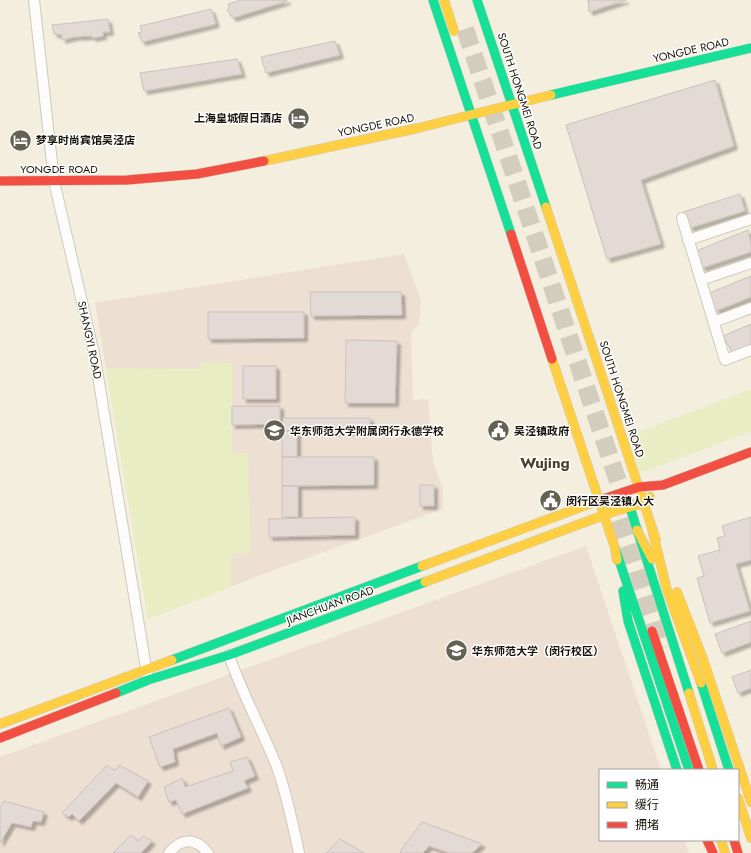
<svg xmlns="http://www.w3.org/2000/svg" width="751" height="853" viewBox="0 0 751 853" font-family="Jost,'Noto Sans SC',sans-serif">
	<defs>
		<filter id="shadow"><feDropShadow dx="3.5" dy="3.5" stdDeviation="1" flood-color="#0004"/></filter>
	</defs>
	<rect width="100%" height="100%" fill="#f4eede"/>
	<!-- education -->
	<path fill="#eedfd3" d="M404,254L421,300L419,325L411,332L413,400L428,399L433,461L443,490V509L274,570L148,619L95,303Z
		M586,546L661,770H600V840H684L689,853H0V757Z"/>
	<!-- green -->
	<path fill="#e8edc4" d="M202,362L233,363L232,454L248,453L250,553L231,554V587L148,619L106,368L200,369Z
		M751,389V432L640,473L628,436Z"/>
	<!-- building -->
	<path fill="#e3dad5" stroke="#cac1bc" filter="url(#shadow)" d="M241,0H287V1L233,18L227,10L229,8L228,4Z
		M588,0H626L589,12Z
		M211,9L216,24L142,42L138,33L142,32L140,26Z
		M108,19L110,32H103V36L93,38L91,36L74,37L62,40V35L54,34L52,25Z
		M335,41L340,55L266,73L261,57Z
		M237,59L242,74L144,91L140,73Z
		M715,80L734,146L641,180L661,244L607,259L566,125Z
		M740,194L745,211L690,228L683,212Z
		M748,230L751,243V252L702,268L696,251Z
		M751,276V297L716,311L709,293Z
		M310,292H401L402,315L311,316Z
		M208,312H304V338L208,339Z
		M751,324V345L732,352L723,336Z
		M346,340L397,341L395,403H345Z
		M243,366H276V399H243Z
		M232,406H280V424L232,425Z
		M283,418H370V432L282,431Z
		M282,431H297V457H282Z
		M282,457H374V485L282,486Z
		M420,485H434V506H420Z
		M282,486H298V517H282Z
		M355,517V535L269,537V519Z
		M751,517V560L736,564L750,611L710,623L697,578L704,576L698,556L720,550L717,538L725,536L722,526Z
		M751,621V642L722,653L715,634Z
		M751,670V688L738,693L732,677Z
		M229,708L241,737L221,746L217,733L173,749L175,762L160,767L149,737Z
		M247,757L255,776L244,781L248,788L182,814L176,800L169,802L164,787L182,778L185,787L233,771L230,762Z
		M107,765L112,769L116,770L119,765L148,781L138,797L116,783L79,821L72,814L69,817L62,813Z
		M4,801L44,812L41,822L33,821L31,827L12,823L0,843V808Z
		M422,822L482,844L472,853H449L429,846L423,853H401L400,852Z
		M131,835L138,841L143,836L152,841L141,853H113Z
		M340,839L364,853H326Z"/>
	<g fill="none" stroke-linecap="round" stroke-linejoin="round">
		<!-- highway-tunnel -->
		<path stroke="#d3cdbe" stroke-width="18" stroke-dasharray="18 9" stroke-linecap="butt" d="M465,29L627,508
			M611,494L663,648"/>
		<defs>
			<path id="street" d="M34,0L54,181L95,358L147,674
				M682,218L725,360L751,350
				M688,240L751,219
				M701,280L751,263
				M714,322L751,308
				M229,655C242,694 262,729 277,767C287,795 293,825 299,853
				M169,853C181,838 195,837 208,853"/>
			<path id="fast" d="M433,0L511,234
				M477,0L546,207
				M551,95L751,48
				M627,498L689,693
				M615,548L689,770
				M623,591L628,621L677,770
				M172,660L422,566
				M701,683L729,770
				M116,693L148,680L229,655L425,582"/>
			<path id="slow" d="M444,0L454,31
				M264,161L418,128L551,95
				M546,207L656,540
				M552,359L615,548L617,560
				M652,529L667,590L701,683
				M637,530L652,559
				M422,566L600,500
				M425,582L612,512L644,503L650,497
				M677,592L703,659L751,802
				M689,693L713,770
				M0,724L172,660
				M738,798L751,838
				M721,840L725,853"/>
			<path id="jam" d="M0,181L127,180L197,174L264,161
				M511,234L552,359
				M600,500L639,487L663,485L751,452
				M652,631L699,770
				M0,738L116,693
				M707,840L713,853
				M734,840L738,853"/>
		</defs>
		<!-- street casing -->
		<use href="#street" stroke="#cec9bc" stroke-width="12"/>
		<!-- fast casing -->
		<use href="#fast" stroke="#cec9bc" stroke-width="10"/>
		<!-- slow casing -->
		<use href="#slow" stroke="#cec9bc" stroke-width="10"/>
		<!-- jam casing -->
		<use href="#jam" stroke="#cec9bc" stroke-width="10"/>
		<!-- street -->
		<use href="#street" stroke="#fdfcfa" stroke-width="10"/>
		<!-- fast -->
		<use href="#fast" stroke="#16e098" stroke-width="9"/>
		<!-- slow -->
		<use href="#slow" stroke="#ffcf43" stroke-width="9"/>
		<!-- jam -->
		<use href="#jam" stroke="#f24e42" stroke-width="9"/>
	</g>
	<!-- icons -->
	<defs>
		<symbol id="hotel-disc" viewBox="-11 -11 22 22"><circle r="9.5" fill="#646054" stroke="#fff"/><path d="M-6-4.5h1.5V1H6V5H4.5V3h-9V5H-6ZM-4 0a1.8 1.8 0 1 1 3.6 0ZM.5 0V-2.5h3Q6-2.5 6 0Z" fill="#fff"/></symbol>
		<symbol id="school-disc" viewBox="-11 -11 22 22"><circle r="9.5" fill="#646054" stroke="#fff"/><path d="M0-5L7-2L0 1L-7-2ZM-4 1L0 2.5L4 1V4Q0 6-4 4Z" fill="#fff"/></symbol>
		<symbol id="civic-disc" viewBox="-11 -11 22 22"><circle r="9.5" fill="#646054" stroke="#fff"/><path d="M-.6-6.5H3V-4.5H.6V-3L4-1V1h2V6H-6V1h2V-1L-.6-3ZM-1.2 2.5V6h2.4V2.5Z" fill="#fff"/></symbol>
		<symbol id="university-disc" viewBox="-11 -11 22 22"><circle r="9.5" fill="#646054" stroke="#fff"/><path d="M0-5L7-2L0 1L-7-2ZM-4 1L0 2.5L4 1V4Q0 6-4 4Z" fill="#fff"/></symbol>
	</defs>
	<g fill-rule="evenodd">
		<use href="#hotel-disc" x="286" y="106" width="25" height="25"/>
		<use href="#hotel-disc" x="8" y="128" width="25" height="25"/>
		<use href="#school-disc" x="262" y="418" width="25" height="25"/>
		<use href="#civic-disc" x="486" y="418" width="25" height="25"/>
		<use href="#civic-disc" x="538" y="488" width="25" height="25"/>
		<use href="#university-disc" x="444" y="638" width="25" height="25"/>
	</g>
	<g text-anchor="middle" stroke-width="3" stroke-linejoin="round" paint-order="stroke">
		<!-- street labels -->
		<g font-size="11" fill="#171309" stroke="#fff">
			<text transform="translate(691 50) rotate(-13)" y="4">YONGDE ROAD</text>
			<text transform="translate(520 91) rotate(72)" y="4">SOUTH HONGMEI ROAD</text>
			<text transform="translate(376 125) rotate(-12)" y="4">YONGDE ROAD</text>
			<text x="59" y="173">YONGDE ROAD</text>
			<text transform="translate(90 340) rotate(78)" y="4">SHANGYI ROAD</text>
			<text transform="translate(622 399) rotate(72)" y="4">SOUTH HONGMEI ROAD</text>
			<text transform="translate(330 605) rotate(-20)" y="4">JIANCHUAN ROAD</text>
		</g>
		<!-- poi labels -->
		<g font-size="11" font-weight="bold" fill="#171309" stroke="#fff" text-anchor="start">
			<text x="282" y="122" text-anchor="end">上海皇城假日酒店</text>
			<text x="36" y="144">梦享时尚宾馆吴泾店</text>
			<text x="290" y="435">华东师范大学附属闵行永德学校</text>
			<text x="514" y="435">吴泾镇政府</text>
			<text x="566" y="505">闵行区吴泾镇人大</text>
			<text x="472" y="655">华东师范大学（闵行校区）</text>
		</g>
		<!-- district labels -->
		<g font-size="15" font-weight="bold" fill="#4a4129" stroke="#fff">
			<text x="545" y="468">Wujing</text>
		</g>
	</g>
	<!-- legend -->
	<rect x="599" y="769" width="140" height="72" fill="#ffffff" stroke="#a2a19d"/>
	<rect x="607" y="782" width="20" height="6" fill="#16e098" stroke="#a2a19d"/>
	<text x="635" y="789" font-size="12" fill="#171309">畅通</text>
	<rect x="607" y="802" width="20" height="6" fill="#ffcf43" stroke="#a2a19d"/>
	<text x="635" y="809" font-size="12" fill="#171309">缓行</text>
	<rect x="607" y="822" width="20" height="6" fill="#f24e42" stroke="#a2a19d"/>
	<text x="635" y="829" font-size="12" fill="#171309">拥堵</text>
</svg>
